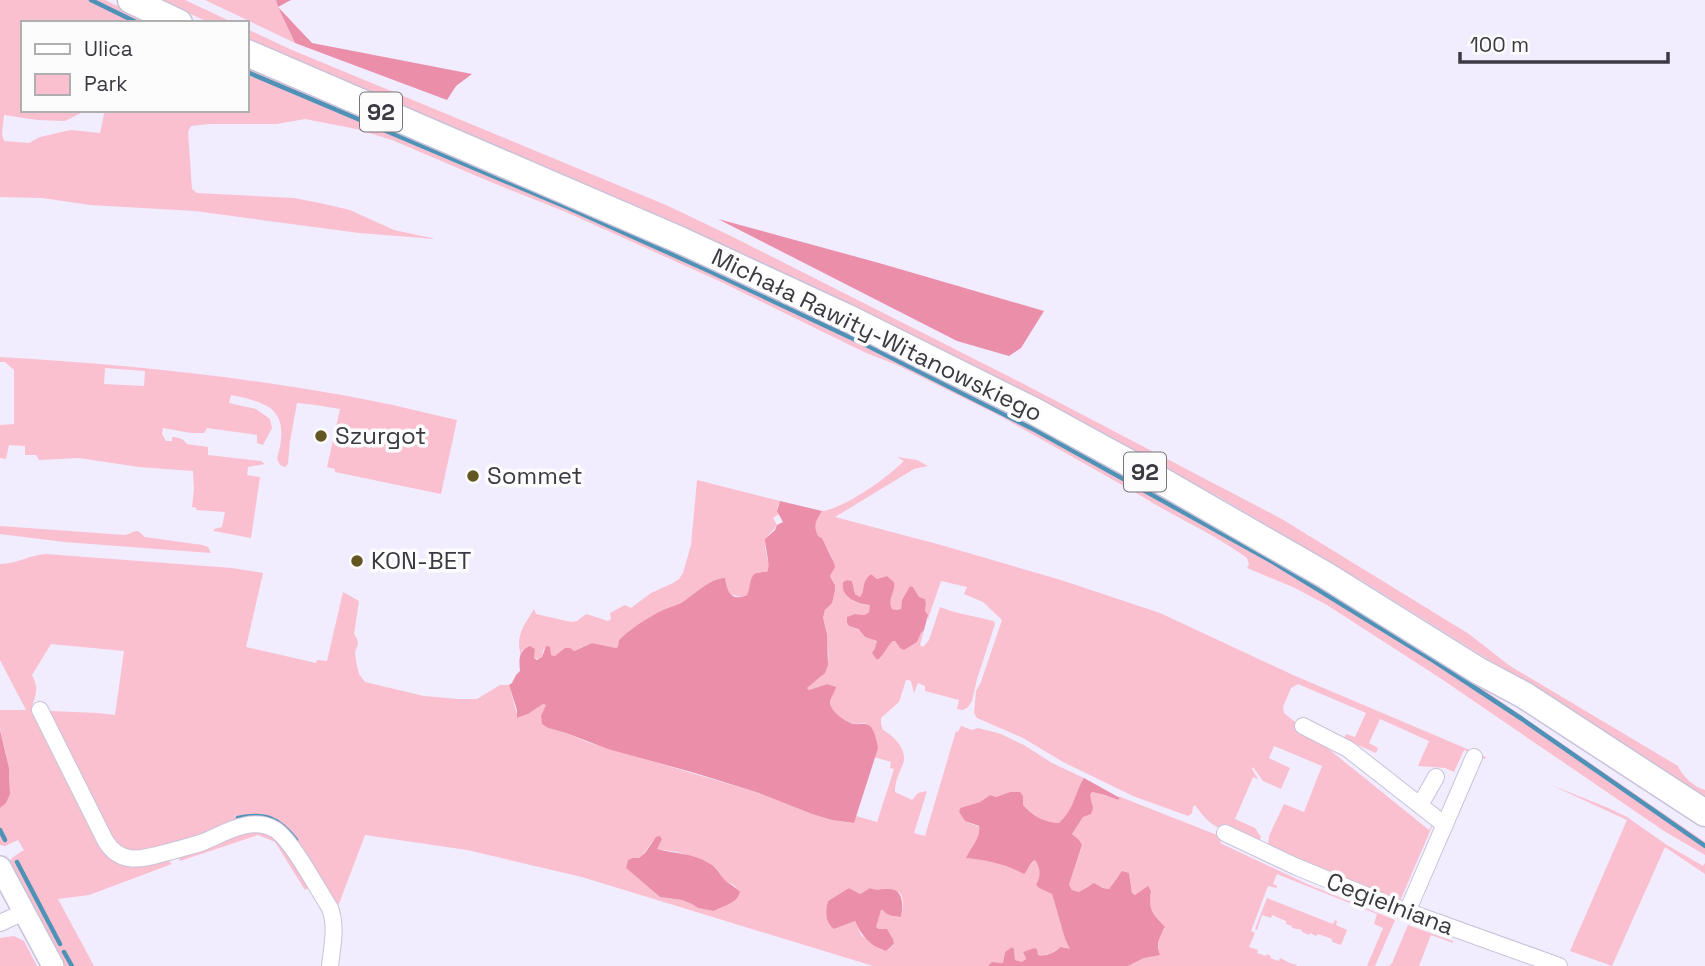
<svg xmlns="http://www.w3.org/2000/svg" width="1705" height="966" viewBox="0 0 1705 966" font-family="'Space Grotesk',sans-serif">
	<rect width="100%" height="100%" fill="#f1ecfe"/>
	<!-- green -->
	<path fill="#fac0cf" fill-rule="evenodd" d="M0,0H105L153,23H23V110H87L65,121L37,120L4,115L2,134L4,141L29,143L40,137L71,130L100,133L105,110H247V66L771,294L1024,419L1270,556L1461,674L1705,842V855L1664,831L1440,678L1327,605L1295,588L1247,568L1249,564L1247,558C1213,533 1174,517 1138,494L1000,416L897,365L866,353L719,281L566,212L493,183L392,140L356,129L305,119L277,124H209L191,126L188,132L192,189L197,193L294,198L320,203L350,210L394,230L436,239L359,233L195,211L90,205L42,198L0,197Z
		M161,0H185L234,23H210Z
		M205,0H276L278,7L295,43Z
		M247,29L292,50L666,205L733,237L1012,378L1280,518L1469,634L1510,666L1678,766C1682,776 1694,787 1705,790V805L1515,676L1364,582L1221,498L1009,384L726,246L289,59L247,40Z
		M0,357C125,364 250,377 373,401C401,406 429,414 457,420L441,494L335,472V469L327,467L340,409L316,405L297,403L290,441L288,464L285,467L280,465L277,459C290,413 274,403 231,395L229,403L256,409L270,419L272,428L263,445L257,443V435L207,428L204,433H191L163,428L162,434L166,441H172V437C179,437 183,439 187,444L208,447V455L261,461L265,464L248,467L247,475L260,477L251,538L214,531V529L222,527L225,512L196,510L197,508L192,507L194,489L193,471L139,467L79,458L39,460L36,455H25V446L9,445L6,459L0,458V425L14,424V370L5,362H0ZM105,368L145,371L144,386L104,384Z
		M897,457L917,460L928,466L914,469L835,517L941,545L1061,580L1160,613L1293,675L1486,757L1485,759L1464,750L1454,772L1445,768L1418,766L1429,741L1380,719L1369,743L1378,748L1376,753L1344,739L1346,734L1355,737L1366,713L1298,684L1291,688L1283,707L1284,713L1429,830L1434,822L1400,901L1398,902L1268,846L1269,836L1284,804L1304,812L1322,766L1274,746L1269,758L1290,768L1281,789L1263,781L1253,767L1252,769L1258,779L1253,777L1235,819L1255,828L1261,837L1259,842L1228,827L1225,831C1210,824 1205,819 1195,805L1193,807L1192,813L1188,816L1133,796L1063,762L1023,738L977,718L974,713L976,691L981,682L1002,620L983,602L964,594L967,587L941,581L928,619L925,611L926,603L925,599L919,597L913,587L910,586L902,600L901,609L895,610L892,609C887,598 895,592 894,582L887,576L877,579L871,574C860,584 866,590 860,597L855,594L852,581L847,580L843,582C840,597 857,605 870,605C871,610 869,612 865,615L855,614L848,617L847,623L849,626L857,629L865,637L877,641L875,648L872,653L877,659C885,655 886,647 893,641H895L900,648L904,649L917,642L921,633L924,630L920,645L923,647L929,640L940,607C957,614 975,616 993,621L995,624L977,679L972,701L968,707L963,710L957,709L959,700L925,691V686L918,683L914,693L911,681L908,680H906L899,702L881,718V724L883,730C894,736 908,750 903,764C899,774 895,781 895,792L912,800L918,793L927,791L914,833L925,836L956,731L958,732L961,726L972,730L978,728L1001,734L1024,745L1052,763L1084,778C1077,790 1076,803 1068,814C1066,818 1062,820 1059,823C1044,822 1034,817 1023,805V796L1019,792H1010L996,797L990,795L980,802L960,808L959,812L965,821L979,827C981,839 971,847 967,858C987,860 1006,864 1024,873C1029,870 1030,864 1035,860C1041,869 1042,876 1036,885L1039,888L1052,894L1065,939L1071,950L1060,947C1055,952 1045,957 1038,955L1037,949L1034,948L1023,952L1026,960L1022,962L1015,960L1014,949L1012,947L1005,952L1003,963L993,962L988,966H873L582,877L467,850L365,835L337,909C344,925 337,948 335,966H333L338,922L330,902L290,839C266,807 236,825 206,837C196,841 184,841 174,845C149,855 130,864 110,840L48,719L51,711L98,713L115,715L124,651L51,644L32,675C39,689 36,693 32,707L103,843C116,861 123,867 147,862C149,862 156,859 158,859C162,860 165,861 169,861L172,864L89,895L58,899L94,966H61L11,871L10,861L13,857L24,850L18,840L5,846L0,845V808C21,793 3,749 0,727C0,722 0,716 0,710H26L0,660V564C17,564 29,555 46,554L232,568L263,573L246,647L316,663L317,660L327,661L343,592L359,601L354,634L357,639L358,644L355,652L356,661L359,674L365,682L424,696L458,699H477L500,685H509L518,718L528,714L543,704L547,705L541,716L543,724L548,728L566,733L587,742L759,793L812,814L832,820L853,823L856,816L877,822L894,769L890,768L891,762L874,757C878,747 877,744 873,735C871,729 873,729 868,725C863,722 862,724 857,724C848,723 831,713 830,703C830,698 834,692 835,687L827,684L809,690L807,688C813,682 823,677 826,669C832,654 825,636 823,621C822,607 838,600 835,585C834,582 832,579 830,576C839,560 828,553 822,538L818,536C813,525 816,521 822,511C844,509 888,477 904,461ZM660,836L662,839L656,849L677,852L706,861L716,868L724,881L734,885L740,893C737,903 723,906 714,911L698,908L692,904L682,900L660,897L626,868L628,860L632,858H639C647,852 651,839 660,836ZM849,888L860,894L870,888C889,895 909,879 901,917C894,916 887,916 883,910H881L875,927L879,929H887L893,939L894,945L886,951L880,949L861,935L855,921L834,929C825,922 825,911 828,901Z
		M697,480L780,501L777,508L779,514L773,518L777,525C773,532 765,535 765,544C765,554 771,563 767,572H758C749,582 752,583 747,595L741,597L729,594L721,578L703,587L685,601L652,616L630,630L619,640V647L616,648L592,643L573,651L555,656L551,655L544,648L541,659L534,658L535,649L522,650L521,656C515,635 524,626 534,609L536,614L571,622L577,621L586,614L608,621L611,619L610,613L625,605L631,608L651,593L673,583L679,579L683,573L691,545Z
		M0,526L125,535C130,534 133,531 138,531L145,537L202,545L208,547L211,553L64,542L0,534Z
		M1551,785L1606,807L1627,817L1667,845L1703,866L1705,863V874L1665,847L1612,966L1570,951L1627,820Z
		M1092,792L1105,795L1118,800L1120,798L1118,796L1222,837L1220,843L1307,884L1395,920L1375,966H1367L1383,928L1374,924L1377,914L1277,874L1273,884L1277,886V888L1268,886L1251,931L1255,933L1249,947L1258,950L1257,953L1266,956L1267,954L1271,956L1270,958L1279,961L1280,958L1290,963L1297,965L1296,966H1128L1158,951L1159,935L1165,929C1156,911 1147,915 1151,891L1148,887L1136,895L1132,893L1129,873L1118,876L1109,889C1101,888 1095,882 1087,887C1084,888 1082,891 1079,892L1072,890L1069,885L1082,846L1079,840L1072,834L1083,817L1088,814L1092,803L1089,795Z
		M239,831L274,832L308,884V888L305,890L275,842L258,835L180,861L179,857Z
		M1267,898L1333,924L1335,920L1337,921L1336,925L1347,930L1341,945L1332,942V939L1318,934L1316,936L1310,933L1309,935L1302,932V930L1292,928V926L1286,924V921L1272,915L1271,918L1262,915L1257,930L1255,929Z
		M1408,925L1453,941V943L1431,935L1419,966H1389L1392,963Z
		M14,936L24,941L37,966H0V938Z"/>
	<!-- forest -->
	<path fill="#eb8ea9" d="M276,0H291L278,7L312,43L472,74L456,86L447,100L295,43L278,7Z
		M718,219L879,263L1044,311L1021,348L1009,356L957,341Z
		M780,501L822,511C816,521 813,525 818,536L822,538L834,563L835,567L830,576L835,585V591L832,603L825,610L823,618L827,635L828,665L825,673L807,688L809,690L827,684L836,687C835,692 830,698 830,703C831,712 847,723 855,724C861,725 866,722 871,727C875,732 877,743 878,748L854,823L832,820L812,814L759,793L695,773L608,749L566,733L548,728L542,724L541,716L546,705L543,704L528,714L517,718V710L509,685L512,683L516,675L520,671C519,660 518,651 530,646L535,649L534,658L537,660L542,657L546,646L550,647L551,655L555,656L565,648H570L574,651L592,643L616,648L618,647L619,640C631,628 646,619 661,611C667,608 675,606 681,603C695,595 708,579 725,578C727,592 731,602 747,595C753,581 747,571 767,572C771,564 765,549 765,539L775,530L777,525L783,522L777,511Z
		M871,574L877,579L887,576L894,582C896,592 887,598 892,609L896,610L901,609L902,600L910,586L913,587L919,597L925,599L926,603L925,611L928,615L924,630L921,633L917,642L904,650L900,648L895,641H893C886,647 885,655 877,660L872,653L875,648L877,641L865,637L858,629L849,626L847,623V617L855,614L865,615L869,612L870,605C857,604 840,597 843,582L847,580L852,581L855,594L860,597C866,590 860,583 871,574Z
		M0,730L9,768L10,794L6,803L0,808Z
		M1084,778L1120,798L1118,800L1105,795L1092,792L1090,795L1093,808L1091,814L1083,817L1072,834L1079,840L1082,845L1069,885L1072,890L1079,892L1094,883L1103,888L1109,889L1122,871L1129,873L1132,893L1135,895L1148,886L1151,891C1148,911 1153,913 1165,927C1160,936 1155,944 1160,955L1144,958L1128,966H988L992,962L1003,963L1005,952L1012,947L1014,949L1015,960L1022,962L1026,959L1023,952L1034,948L1037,949L1038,955C1045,957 1055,953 1060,947L1070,949L1065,939L1052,894L1039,888L1036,885C1041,876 1041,869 1035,860C1029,863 1029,870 1024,874C1006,864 986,860 966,858C971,847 981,838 979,826L965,821L959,812L960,808L980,802L990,795L996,797L1010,792H1020L1023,796V805C1034,817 1044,822 1059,823C1076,807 1073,796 1084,778Z
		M660,836L662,839L657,849C675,854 695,853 712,865C719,870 721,878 727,882C732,886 736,887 740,892C738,903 723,906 714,911L698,908L692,904L682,900L660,897L626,868L628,860L632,858H639L645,853L656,837Z
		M849,888L860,894L870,888C877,891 880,889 888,889C904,888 903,906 901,917C894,916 886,916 883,910H881L876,927L879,929H887L893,939L894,944L886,951C870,946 861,935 855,921L834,929C825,922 825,911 828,901Z"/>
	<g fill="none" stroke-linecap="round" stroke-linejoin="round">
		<!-- stream -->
		<path stroke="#4f92b8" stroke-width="4.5" d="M91,0L138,23
			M247,72L571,209L709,271L862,343L1035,430L1273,562L1434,661L1522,719L1705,846
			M238,818C265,812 279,818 296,840
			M0,830L5,840
			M17,862L60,944
			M64,952L72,966"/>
		<defs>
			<path id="minor" d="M40,710L105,840C121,868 146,858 172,851C182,848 193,846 203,842C225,833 251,816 274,829C291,838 318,890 330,908C337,927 332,947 330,966
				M1303,726L1348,749L1445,825
				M1420,805L1436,777
				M1225,833L1297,867L1392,906L1559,966
				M1407,912L1474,757
				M0,923L24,912"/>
			<path id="tertiary" d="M0,867L53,966"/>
			<path id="primary" d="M131,0L179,23
				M247,53L680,240L846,317L1034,411L1160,480L1327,576L1479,671L1524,695L1705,813"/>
		</defs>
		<!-- minor casing -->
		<use href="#minor" stroke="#c8c2d8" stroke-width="18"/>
		<!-- tertiary casing -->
		<use href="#tertiary" stroke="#c8c2d8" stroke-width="24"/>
		<!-- primary casing -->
		<use href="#primary" stroke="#c8c2d8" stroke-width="29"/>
		<!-- minor -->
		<use href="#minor" stroke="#fff" stroke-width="16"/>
		<!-- tertiary -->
		<use href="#tertiary" stroke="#fff" stroke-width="21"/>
		<!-- primary -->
		<use href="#primary" stroke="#fff" stroke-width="26"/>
	</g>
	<!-- markers -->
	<g fill="#625622" stroke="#fcfcfc" stroke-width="2.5">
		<circle cx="321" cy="436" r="7"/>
		<circle cx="473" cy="476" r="7"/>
		<circle cx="357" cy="561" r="7"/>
	</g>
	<g text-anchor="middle" stroke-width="7" stroke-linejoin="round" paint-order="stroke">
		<!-- shield labels -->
		<g fill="#fcfcfc" stroke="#757479" stroke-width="2">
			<rect x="360" y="92.5" width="42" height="39" rx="5"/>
			<rect x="1124" y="452.5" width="42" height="39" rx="5"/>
		</g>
		<g font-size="23" font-weight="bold" fill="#3b3941">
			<text x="381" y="120">92</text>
			<text x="1145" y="480">92</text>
		</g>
		<!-- street labels -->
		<g font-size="24" fill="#3b3941" stroke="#fcfcfc">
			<text transform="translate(877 335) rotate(26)" y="8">Michała Rawity-Witanowskiego</text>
			<text transform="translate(1390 904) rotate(21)" y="8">Cegielniana</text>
		</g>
		<!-- poi labels -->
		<g font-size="24" fill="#3b3941" stroke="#fcfcfc" text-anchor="start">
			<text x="335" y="444">Szurgot</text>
			<text x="487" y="484">Sommet</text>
			<text x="371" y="569">KON-BET</text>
		</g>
	</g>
	<!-- legend -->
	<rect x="21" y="21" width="228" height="91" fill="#fcfcfc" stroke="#afaeb1" stroke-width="2"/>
	<rect x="35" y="44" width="35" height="10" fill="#ffffff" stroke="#afaeb1" stroke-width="2"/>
	<text x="84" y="56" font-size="21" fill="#3b3941">Ulica</text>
	<rect x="35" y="74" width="35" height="21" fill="#fac0cf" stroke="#afaeb1" stroke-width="2"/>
	<text x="84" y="91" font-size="21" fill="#3b3941">Park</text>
	<!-- scale -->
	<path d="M1460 52v10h208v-10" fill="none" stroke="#3b3941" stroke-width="3.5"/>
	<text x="1470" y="52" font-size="21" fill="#3b3941" stroke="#fcfcfc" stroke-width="5" paint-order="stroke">100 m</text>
</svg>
